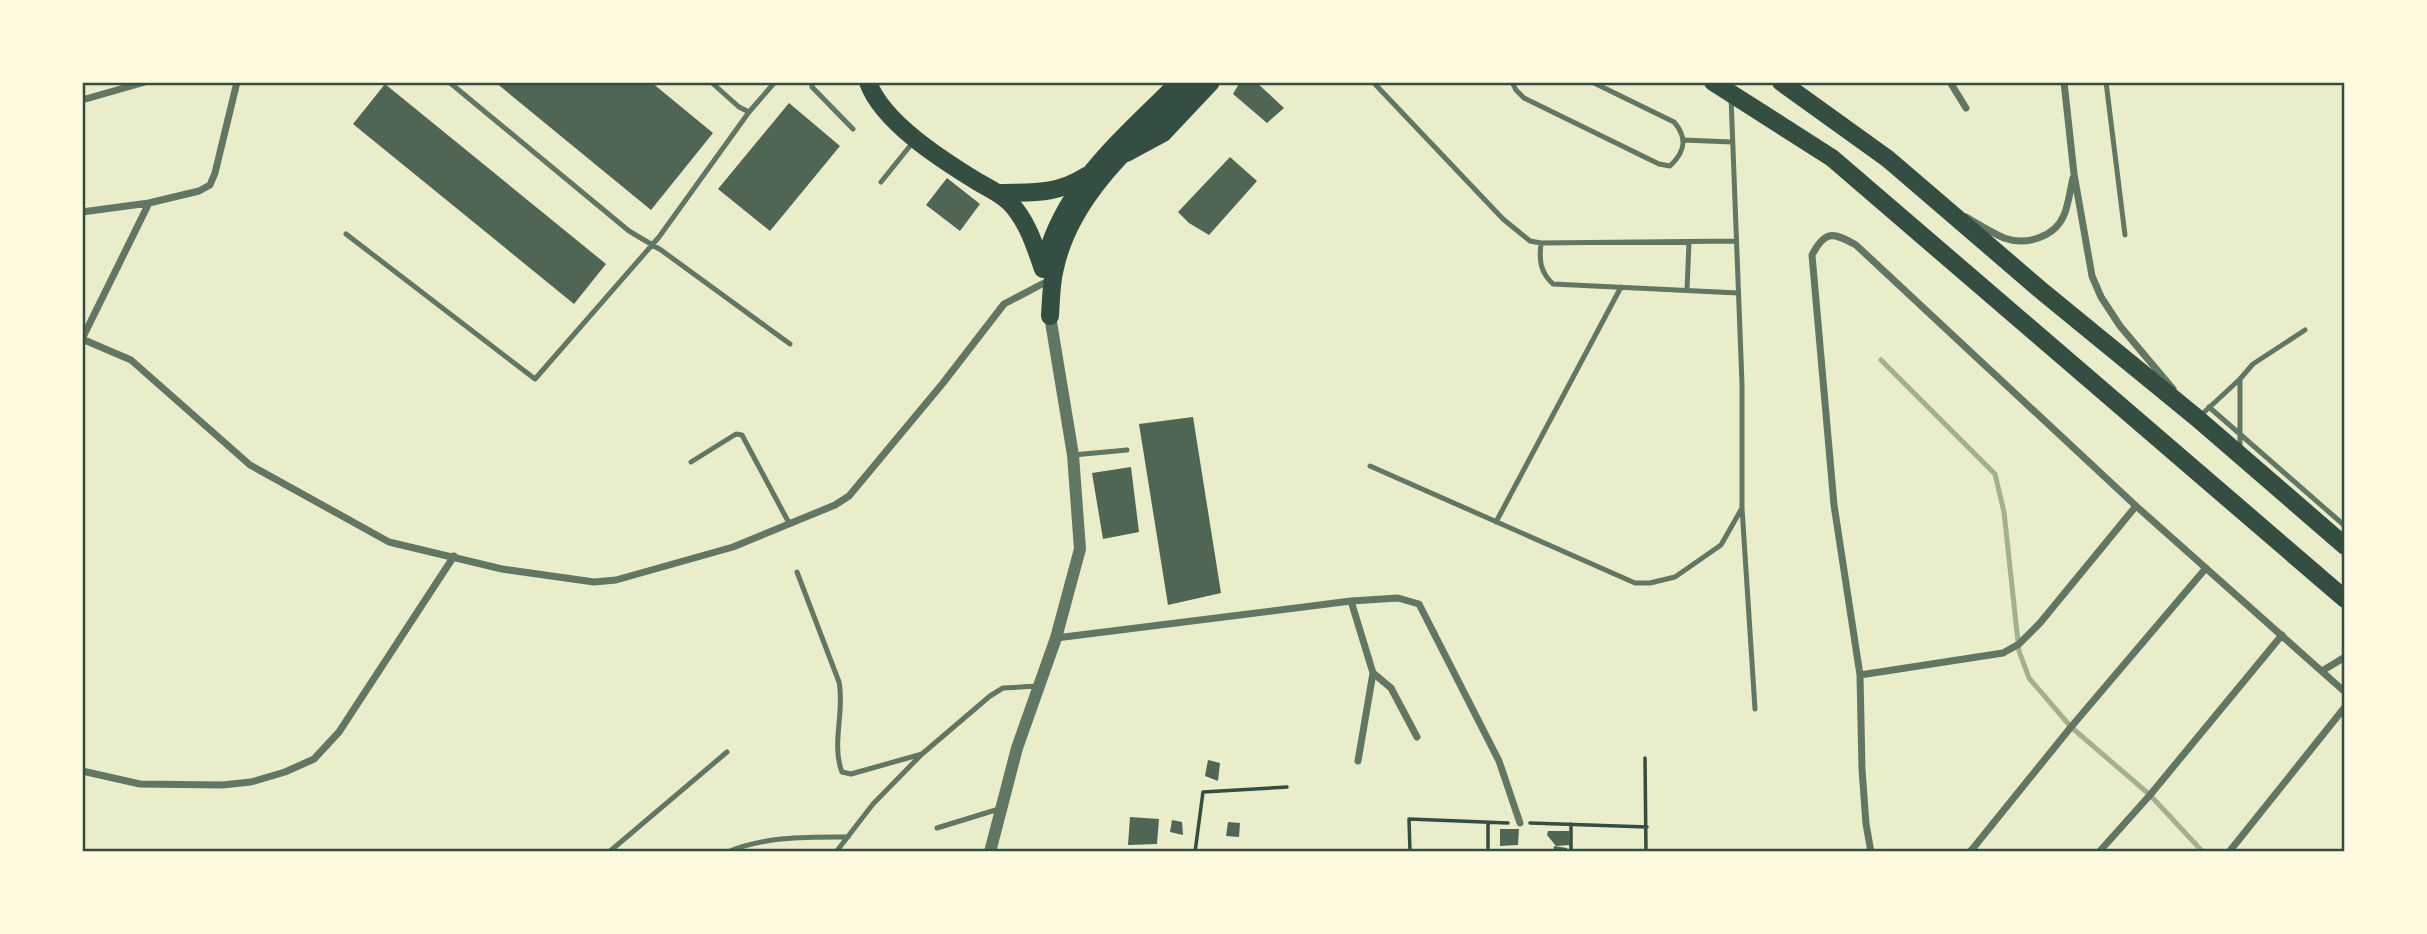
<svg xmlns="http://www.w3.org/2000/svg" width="2427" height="934" viewBox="0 0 2427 934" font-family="'PT Sans',sans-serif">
	<rect width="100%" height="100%" fill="#e9edc9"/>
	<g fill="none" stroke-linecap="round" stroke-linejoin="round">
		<!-- stream -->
		<path stroke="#a3b18a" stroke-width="5" d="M1881,360L1995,474L2004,512L2019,651L2029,678L2071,727L2150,795L2203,852"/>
	</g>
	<!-- building -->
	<path fill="#4f6655" d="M495,82H651L713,133L651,210Z
		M1240,82H1256L1284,108L1267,123L1233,94Z
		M385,84L606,264L574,304L353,124Z
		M789,103L840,146L770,231L718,189Z
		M1230,157L1257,181L1209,235L1189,223L1178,212Z
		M947,178L980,204L960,231L926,205Z
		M1193,417L1221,593L1168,605L1139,424Z
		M1131,467L1139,532L1103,539L1092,473Z
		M1208,760L1220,763L1218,781L1205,776Z
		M1130,817L1159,819L1157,844L1128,845Z
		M1172,820L1182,822L1183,835L1170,832Z
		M1228,822L1240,823L1239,837L1226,836Z
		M1500,829H1519L1518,845L1500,846Z
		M1548,831H1569L1570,845L1556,846L1547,835Z
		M1554,846L1567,848L1568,852H1553Z"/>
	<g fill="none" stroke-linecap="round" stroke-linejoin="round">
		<!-- path -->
		<path stroke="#344e41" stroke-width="3.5" d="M1645,758L1646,852
			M1530,823L1647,827
			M1195,852L1203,792L1287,787
			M1410,852L1409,819L1508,823
			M1488,852V822
			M1571,852V824"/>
		<!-- service -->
		<path stroke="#617663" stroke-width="5" d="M449,82L629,231L661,250L790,344
			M711,82L739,107L749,112
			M812,82V87L853,129
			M1373,82L1503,219L1530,241L1541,243L1736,241
			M1512,82L1516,90L1524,98L1659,164L1670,166C1685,152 1688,138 1674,122L1592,82
			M2106,82L2125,235
			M1683,140L1732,142
			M881,182L914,141
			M346,234L535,379L659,237L749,112L775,82
			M1541,243C1539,260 1540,272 1553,284L1738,293
			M1687,290L1689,242
			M2240,379L2253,364L2305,330
			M2209,407L2345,526
			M2199,417L2240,379V449
			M1073,455L1127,450
			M691,462L736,434L742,435L789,523
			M1370,466L1635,583H1650L1675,577L1721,545L1742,508V384L1731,97
			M1742,508L1755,709
			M1496,522L1621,287
			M797,572L839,682C845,711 831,744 842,772L851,774L922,754
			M937,828L999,809
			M609,852L727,752
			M727,852C766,836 807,837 848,837
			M836,852L873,804L922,754L990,696L1003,688L1038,686"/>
		<!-- minor -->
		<path stroke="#617663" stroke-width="7" d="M1950,82L1966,108
			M2064,82L2074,174L2092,276L2101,297L2120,326L2173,389
			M82,100L145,82
			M82,212L149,203
			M1966,217C1978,224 1991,232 2004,238C2026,246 2055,237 2064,215C2069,203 2070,190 2073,178
			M82,339L131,360L250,465L389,542L502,569L594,582L616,580L733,547L835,505L849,496L943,383L1004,304L1044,283
			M82,339L149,203L199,191L210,185L215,173L237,82
			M1351,601L1373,673L1358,761
			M1056,638L1351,601L1398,598L1419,604L1499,761L1520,823
			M2322,671L2345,657
			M1373,673L1391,688L1417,737
			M1860,675L2003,653L2019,644L2040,623L2136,506
			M82,771L140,784L222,785L251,782L285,772L314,759L339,732L454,556
			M1871,852L1866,824L1862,769L1860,675L1834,505L1812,255C1825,230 1833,232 1856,245L2136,506L2345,692
			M1970,852L2071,727L2206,568
			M2099,852L2150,795L2282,635
			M2229,852L2345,707"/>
		<!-- tertiary -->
		<path stroke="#617663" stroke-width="12" d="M990,852L1017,748L1056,638L1080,549L1073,455L1050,316"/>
		<!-- primary -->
		<path stroke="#344e41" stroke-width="18" d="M868,82C882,122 942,160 978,182C988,188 1000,193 1009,202C1027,220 1035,246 1043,269
			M998,193C1032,192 1056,195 1086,176
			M1045,261C1066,183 1124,138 1179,82
			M1050,316C1051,301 1051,283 1055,268C1072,189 1142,136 1197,82"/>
		<!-- trunk -->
		<path stroke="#344e41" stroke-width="18" d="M1713,82L1832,158L2345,599
			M1781,82L1888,159L2043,292L2197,418L2345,546
			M1126,153L1163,133L1211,82"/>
	</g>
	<!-- border -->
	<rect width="2427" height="934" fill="none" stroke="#fefae0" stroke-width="168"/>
	<rect x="84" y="84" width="2259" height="766" fill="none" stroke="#344e41" stroke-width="2.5"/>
</svg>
